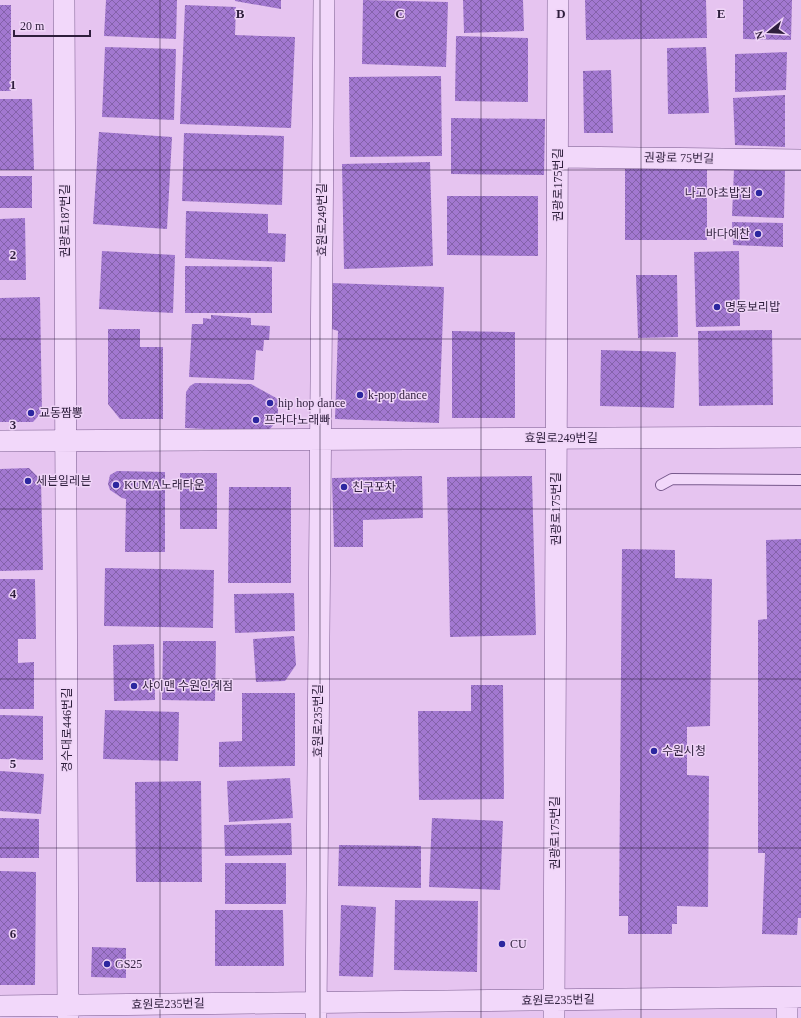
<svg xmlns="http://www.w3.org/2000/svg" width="801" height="1018" viewBox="0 0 801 1018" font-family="'Times New Roman','Noto Sans KR',serif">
	<defs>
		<pattern id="building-cross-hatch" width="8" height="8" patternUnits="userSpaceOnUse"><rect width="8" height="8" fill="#a278d0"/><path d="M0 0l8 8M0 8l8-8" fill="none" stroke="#8462aa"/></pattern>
	</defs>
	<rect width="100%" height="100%" fill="#e6c4f0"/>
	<!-- building -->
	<path fill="url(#building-cross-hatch)" d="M106,0H177L176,39L104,36Z
		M235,0H281V9L235,1Z
		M363,0L448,2L446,67L362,64Z
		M463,0H523L524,31L464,33Z
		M585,0H706L707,38L586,40Z
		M743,0H792L791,40L743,39Z
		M0,5H11V91H0Z
		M185,5L236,7L235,35L295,37L291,128L180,124Z
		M456,36L528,38V102L455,101Z
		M105,47L176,49L174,120L102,117Z
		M706,47L709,113L668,114L667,48Z
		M787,52L786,90L735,92V54Z
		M611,70L613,133H584L583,71Z
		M441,76L442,156L350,157L349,77Z
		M785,95V147L735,145L733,98Z
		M0,99H32L34,170H0Z
		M451,118L545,119L544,175L451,174Z
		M99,132L172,137L167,229L93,224Z
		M184,133L284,136L282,205L182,201Z
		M430,162L433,266L344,269L342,164Z
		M625,169H707V240H625Z
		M734,169L785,170L784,218L732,216Z
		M0,176H32V208H0Z
		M447,196H538V256L447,255Z
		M186,211L268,214V233L286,234L285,262L185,258Z
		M25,218L26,280H0V219Z
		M732,222L783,223V247L733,245Z
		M102,251L175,255L173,313L99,309Z
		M739,251L740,326L696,327L694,252Z
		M185,266L272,267V313H185Z
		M636,275H677L678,337L638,338Z
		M331,283L444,287L439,423L335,419L338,331L329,328Z
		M40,297L42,412L33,422H0V298Z
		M211,315L251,318V325L270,326L269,340H264L263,351L256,350L254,380L189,377L192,324H203V318L211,319Z
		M108,329H140V347H163V419H120L108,404Z
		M772,330L773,405L699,406L698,331Z
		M452,331L515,332V418H452Z
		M601,350L676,352L674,408L600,406Z
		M195,383L251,384L278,399V420L267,432L185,428L186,392L190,386Z
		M29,468L41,480L43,570L0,571V469Z
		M117,471L165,472V552H125L126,499L122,498L110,490L108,484L110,475Z
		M180,473H217V529H180Z
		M422,476L423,518L363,520V547H334L332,478Z
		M532,476L536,635L450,637L447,477Z
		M229,487H291V583H228Z
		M801,539V918H798L797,935L762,934L765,853H758V620L767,619L766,540Z
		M622,549L675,550V578L712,579L710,726L687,727V775L709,776L708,907L677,906V924H672V934H628V916H619Z
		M105,568L214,570L213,628L104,626Z
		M0,579H35L36,639H18V663L34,662V709H0Z
		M294,593L295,631L235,633L234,594Z
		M294,636L296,665L285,681L256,682L253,639Z
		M163,641H216L215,701L162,700Z
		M154,644L155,700L114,701L113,645Z
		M471,685H503L504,799L419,800L418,711H471Z
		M242,693H295V766L219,767V742L242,741Z
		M105,710L179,712L178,761L103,759Z
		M0,715L43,716V760L0,759Z
		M0,771L44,774L41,814L0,811Z
		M290,778L293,818L229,822L227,781Z
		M201,781L202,882H136L135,782Z
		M0,818L39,819V858H0Z
		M432,818L503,821L500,890L429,887Z
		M291,823L292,855L225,856L224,825Z
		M339,845L421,846V888L338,886Z
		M225,863H286V904H225Z
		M0,871L36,872L35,985H0Z
		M395,900L478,901L477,972L394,970Z
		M341,905L376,907L373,977L339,976Z
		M215,910H283L284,966H215Z
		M92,947L126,948V978L91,977Z"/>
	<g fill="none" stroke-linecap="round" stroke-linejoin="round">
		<defs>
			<path id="service" d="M661,485L672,479L801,480"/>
			<path id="minor" d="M64,0L68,1018
				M558,157L801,160
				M0,441L801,437
				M787,998V1018
				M0,1006L801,997
				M316,1018L324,0
				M554,1018L558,0"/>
		</defs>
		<!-- service casing -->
		<use href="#service" stroke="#77598c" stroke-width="12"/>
		<!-- minor casing -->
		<use href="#minor" stroke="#77598c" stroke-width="22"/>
		<!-- service -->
		<use href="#service" stroke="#f2d8fa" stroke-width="10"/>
		<!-- minor -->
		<use href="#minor" stroke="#f2d8fa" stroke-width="21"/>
	</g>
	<!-- grid -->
	<path fill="none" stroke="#2e1e3c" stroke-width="1" stroke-opacity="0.55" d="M160,0V1018M320,0V1018M481,0V1018M641,0V1018M0,170H801M0,339H801M0,509H801M0,679H801M0,848H801"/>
	<!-- markers -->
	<g fill="#2c269f" stroke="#efd4f7" stroke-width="1.5">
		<circle cx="759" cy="193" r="4"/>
		<circle cx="758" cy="234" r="4"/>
		<circle cx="717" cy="307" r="4"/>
		<circle cx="360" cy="395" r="4"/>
		<circle cx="270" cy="403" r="4"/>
		<circle cx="31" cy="413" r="4"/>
		<circle cx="256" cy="420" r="4"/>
		<circle cx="28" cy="481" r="4"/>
		<circle cx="116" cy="485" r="4"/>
		<circle cx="344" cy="487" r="4"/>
		<circle cx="134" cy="686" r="4"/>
		<circle cx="654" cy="751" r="4"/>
		<circle cx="502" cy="944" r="4"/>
		<circle cx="107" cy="964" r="4"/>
	</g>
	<g text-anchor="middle" stroke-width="3" stroke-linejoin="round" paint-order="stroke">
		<!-- street labels -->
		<g font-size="12" fill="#2e1e3c" stroke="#efd4f7">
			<text transform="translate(679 158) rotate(1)" y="4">권광로 75번길</text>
			<text transform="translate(558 185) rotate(-90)" y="4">권광로175번길</text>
			<text transform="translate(322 220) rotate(-90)" y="4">효원로249번길</text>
			<text transform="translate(65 221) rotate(-90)" y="4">권광로187번길</text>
			<text x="561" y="442">효원로249번길</text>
			<text transform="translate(556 509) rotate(-90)" y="4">권광로175번길</text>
			<text transform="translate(318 721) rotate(-90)" y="4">효원로235번길</text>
			<text transform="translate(67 730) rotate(-90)" y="4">경수대로446번길</text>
			<text transform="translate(555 833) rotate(-90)" y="4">권광로175번길</text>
			<text transform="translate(558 1000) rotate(-1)" y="4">효원로235번길</text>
			<text transform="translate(168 1004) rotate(-1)" y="4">효원로235번길</text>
		</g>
		<!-- poi labels -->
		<g font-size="12" fill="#2e1e3c" stroke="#efd4f7" text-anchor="start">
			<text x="751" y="197" text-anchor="end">나고야초밥집</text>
			<text x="750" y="238" text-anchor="end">바다예찬</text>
			<text x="725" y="311">명동보리밥</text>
			<text x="368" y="399">k-pop dance</text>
			<text x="278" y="407">hip hop dance</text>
			<text x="39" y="417">교동짬뽕</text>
			<text x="264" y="424">프라다노래빠</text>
			<text x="36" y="485">세븐일레븐</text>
			<text x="124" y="489">KUMA노래타운</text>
			<text x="352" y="491">친구포차</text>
			<text x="142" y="690">샤이맨 수원인계점</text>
			<text x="662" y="755">수원시청</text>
			<text x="510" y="948">CU</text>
			<text x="115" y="968">GS25</text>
		</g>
	</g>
	<g font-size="13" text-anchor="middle" font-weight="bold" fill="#2e1e3c" stroke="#efd4f7" stroke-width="3" stroke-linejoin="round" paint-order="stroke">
		<text x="240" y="18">B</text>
		<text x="400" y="18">C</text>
		<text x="561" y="18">D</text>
		<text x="721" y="18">E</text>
		<text x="13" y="89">1</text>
		<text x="13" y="259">2</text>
		<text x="13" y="429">3</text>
		<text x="13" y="598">4</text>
		<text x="13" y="768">5</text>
		<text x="13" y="938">6</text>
	</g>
	<!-- north arrow -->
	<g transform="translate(769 32) rotate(252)" stroke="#efd4f7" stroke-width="3" paint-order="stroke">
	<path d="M0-3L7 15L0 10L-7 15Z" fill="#2e1e3c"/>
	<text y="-6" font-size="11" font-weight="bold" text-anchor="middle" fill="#2e1e3c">N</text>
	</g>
	<!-- scale -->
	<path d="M14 30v6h76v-6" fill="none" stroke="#2e1e3c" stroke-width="2"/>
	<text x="20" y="30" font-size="12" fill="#2e1e3c" stroke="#efd4f7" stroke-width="3" paint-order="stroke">20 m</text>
</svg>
